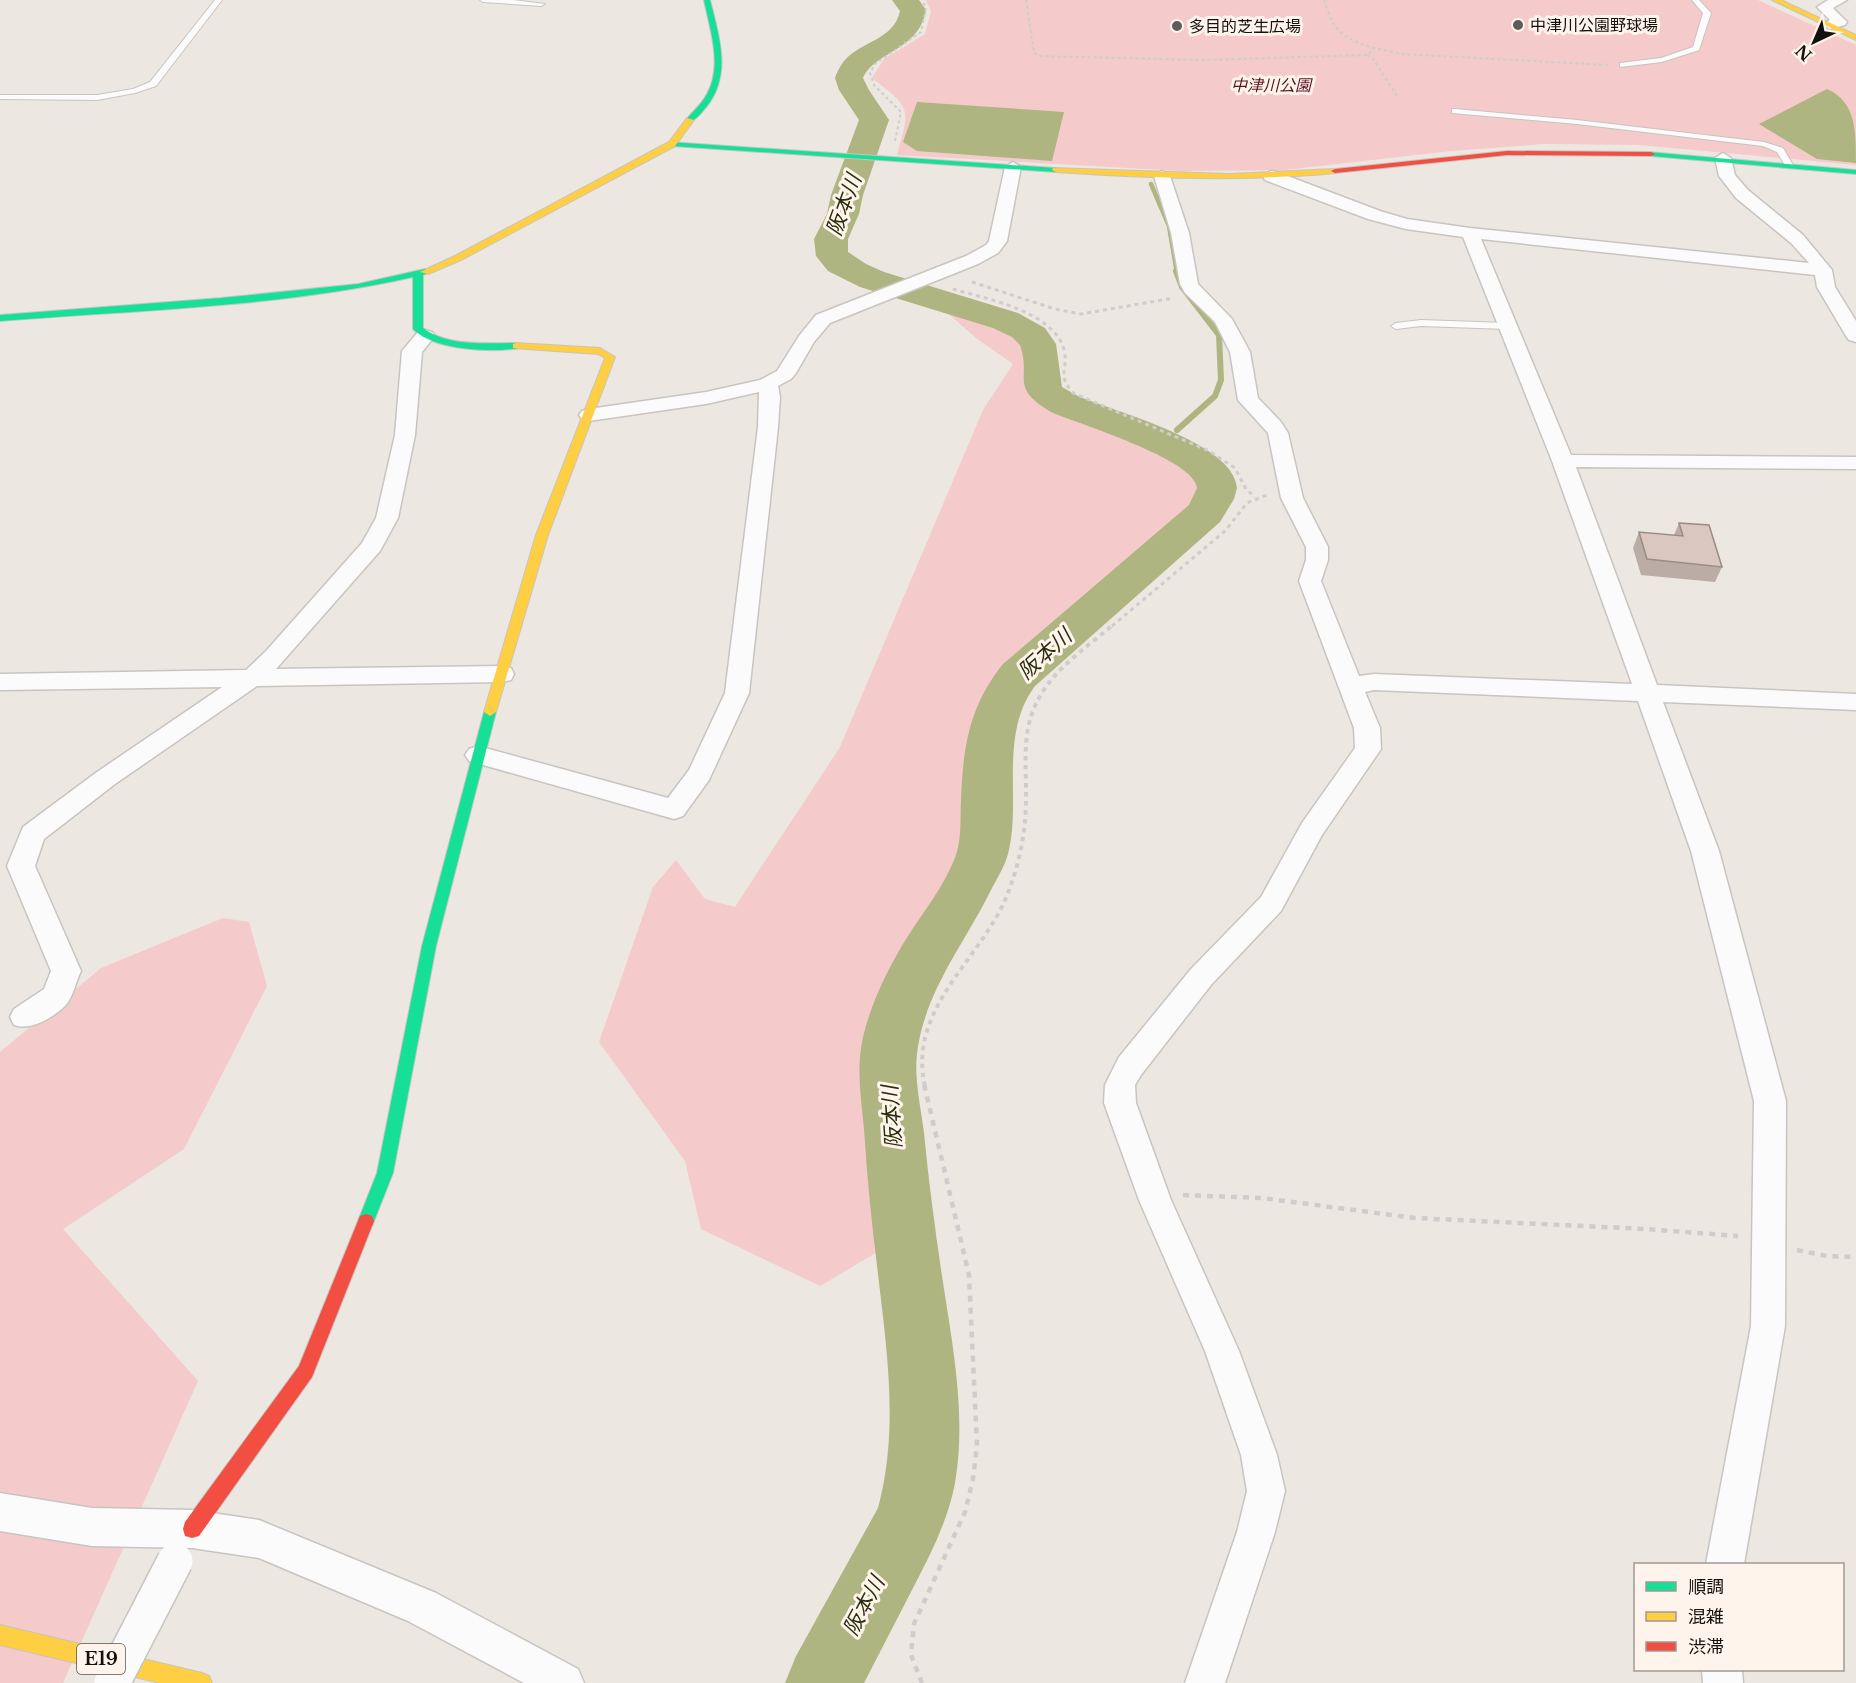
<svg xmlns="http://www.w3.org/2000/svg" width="1856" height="1683" viewBox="0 0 1856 1683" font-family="'Libre Baskerville','Noto Sans JP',serif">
	<rect width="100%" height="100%" fill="#ede7e2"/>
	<!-- green -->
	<path fill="#f4cacb" d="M926,0H1758L1856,45V165L1639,145L1545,144L1451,151L1285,170L1181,171L897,155C910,107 912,109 872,78L884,59L925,34L931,11Z
		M943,309L985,322L1032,346L1037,395L1134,437L1192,468L1204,507L1011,672L990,701L982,728L973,844L950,895L887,996L870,1058L884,1248L820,1286L701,1229L685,1161L599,1042L653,887L676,860L705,899L735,907L840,747L983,410L1013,364L976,338Z
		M223,918L249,922L267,986L184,1149L63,1229L198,1381L63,1683H0V1052L101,968Z"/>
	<!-- water -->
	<path fill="#aeb580" d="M1827,89C1856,102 1856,130 1856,163L1817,159L1759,124Z
		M917,102L1064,112L1052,161L917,151L903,142Z"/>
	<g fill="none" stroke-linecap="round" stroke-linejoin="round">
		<!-- stream-far1 -->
		<path stroke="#aeb580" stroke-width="4.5" d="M1151,184L1169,226L1177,273"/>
		<!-- stream -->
		<path stroke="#aeb580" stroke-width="6" d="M1176,271L1182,287L1219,335L1221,380L1215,396L1177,430
			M1168,445L1170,440"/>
		<!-- river -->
		<path fill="#aeb580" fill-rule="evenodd" d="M892,0H919L926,10C919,51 875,51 863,78L869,90L889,120L863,195L859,214L848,239V252L866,264L884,272L1018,313L1045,328L1056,344L1062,387L1078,396C1115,412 1234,442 1237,488L1234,499L1220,522L1035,686C998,736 1022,800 1008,854C1004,868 996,880 990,892C963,946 924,993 917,1054C914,1079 921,1108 924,1133C929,1185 936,1237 944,1289C954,1353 966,1419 955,1483C948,1521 930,1555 912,1590C896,1621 880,1652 864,1683H785L796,1656L878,1508C899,1430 887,1352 878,1274C872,1226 867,1178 864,1129C862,1106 858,1080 860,1057C863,1018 887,969 908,936C924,911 944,886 955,858C962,840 960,819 961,800C963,748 969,706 1003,664L1189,505L1197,488C1195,459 1078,424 1051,412C1008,386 1032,379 1020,345L1012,337L993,328L860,287L828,271L816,256L814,239L827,214L831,195L859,120L839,90L835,78C837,72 840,66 844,61C861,41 894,40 900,11Z"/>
		<defs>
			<path id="lane" d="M215,0H222L156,86L135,93L97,100L0,99V95H97L133,89L150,82Z
				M480,0H513L545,4L541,6L483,2Z
				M1692,0H1699L1711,13L1699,50L1662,62L1620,67V63L1661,58L1693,47L1703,13Z
				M1455,109L1577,120L1764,142L1783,148L1793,165L1786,167L1777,152L1763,146L1577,124L1452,113V109Z
				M1421,320L1507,323L1512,326L1507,329L1421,326L1396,329L1391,326L1396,323Z"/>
			<path id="street" d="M1828,0H1847L1833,8L1847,22L1845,25L1830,29L1823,25L1830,20L1817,7Z
				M1723,153L1731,158L1735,175L1748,190L1803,235L1832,270L1835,287L1856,321V342L1849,340L1846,336L1817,287L1815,275L1481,239L1571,455L1856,457V469L1576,467L1657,685L1856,694V710L1663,702L1719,851L1786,1101L1785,1326L1744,1564H1706L1751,1326L1754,1101L1691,851L1638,701L1374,690L1365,692L1380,728L1381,749L1322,835L1281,911L1211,985L1141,1075L1135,1085L1136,1103L1171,1200L1239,1351L1277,1455L1285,1491L1275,1532L1225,1683H1185L1237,1532L1247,1491L1241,1455L1205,1351L1139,1200L1104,1103L1105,1085L1119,1057L1191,969L1261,897L1302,823L1355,748L1354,728L1299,581L1306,560V547L1281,498L1268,433L1238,400L1230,352L1215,322L1185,293L1180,284L1171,233L1154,176L1162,171L1170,176L1189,233L1198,284L1232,319L1250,352L1258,398L1281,422L1288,433L1303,498L1328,547V560L1321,581L1359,676L1374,674L1632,684L1552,461L1463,237L1406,229L1368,219L1265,180L1263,176L1271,171L1277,172L1380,211L1407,219L1470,228L1809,263L1791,243L1736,198L1719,176L1715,158Z
				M1013,162L1021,167L1007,241L998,253L978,264L830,323L814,342L796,373L791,379L778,386L780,397L778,427L749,693L709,780L683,816L674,819L469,761L465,755L469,749L478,746L668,798L689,770L725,693L758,427L759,392L706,404L589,421L582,419L579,415L582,411L589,409L706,392L760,380L777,371L799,336L816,315L966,256L986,245L989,241L1005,167Z
				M425,330L432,332L435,336L422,352L415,435L398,518L380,551L276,669L502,666L511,668L514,674L511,680L502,682L257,686L115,784L44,839L35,866L81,971C76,981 73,998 65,1006C52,1018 31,1031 14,1025L10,1017L14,1009L44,989L51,971L7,866L23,827L97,772L222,687L0,690V674L246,670L266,651L362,543L376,518L395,435L402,351L418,332Z
				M0,1493L92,1508L192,1510L259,1520L436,1593L578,1669L584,1683H524L408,1621L259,1558L192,1548L92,1546L0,1531Z
				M1702,1670H1742L1743,1683H1703Z"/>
			<path id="fast" d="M704,0H710C719,36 732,74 707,106C702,112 697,119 690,122L686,120C693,111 702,104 707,94C723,65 710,30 704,0Z
				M669,142L1056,168L1060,170L1056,172L672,146H669Z
				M1648,152L1856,170V174L1651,156H1648Z
				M425,269L430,272L423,275V328C449,347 485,343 516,343L519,344V348C492,353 433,350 413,329V277C281,307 136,310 0,321V315L221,298L358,284Z
				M490,708L496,712L436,946L393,1173L372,1226L366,1228L360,1226L358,1221L377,1173L422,946L484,712Z"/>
			<path id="slow" d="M1772,0H1781L1856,35V40Z
				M687,118L694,120L675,146L461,260L428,274L420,272L455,256L669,142Z
				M1053,168L1230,174L1335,169L1339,171L1335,173C1242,182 1149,178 1056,172L1052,170Z
				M516,343L600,348L615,357L548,535L496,712L490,716L484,712L536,535L605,358L598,354L513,348V344Z
				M0,1625L202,1673L209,1676L212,1683H160L0,1645Z"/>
			<path id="jam" d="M1507,151L1651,152L1655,154L1651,156L1507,155L1335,173L1331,171L1335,169Z
				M366,1214L372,1216L374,1221L312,1377L199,1536L192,1538L185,1536L183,1529L185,1522L299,1366L358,1221L360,1216Z"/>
		</defs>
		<!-- lane casing -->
		<use href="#lane" stroke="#c8c4c0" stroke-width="2"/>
		<!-- street casing -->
		<use href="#street" stroke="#c8c4c0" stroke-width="3"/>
		<!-- fast casing -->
		<use href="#fast" stroke="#c8c4c0" stroke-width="2"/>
		<!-- slow casing -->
		<use href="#slow" stroke="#c8c4c0" stroke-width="2"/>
		<!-- jam casing -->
		<use href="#jam" stroke="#c8c4c0" stroke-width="2"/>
		<!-- path-far3 -->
		<path stroke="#cecdcb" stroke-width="2" stroke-dasharray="3 3" stroke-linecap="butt" d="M1026,0L1034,53L1039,56L1203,60L1367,55L1374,49
			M1324,0C1327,7 1329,16 1333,23C1347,45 1378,49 1402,54L1608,65
			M1367,55L1373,59L1397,96
			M895,141L901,112L874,85L870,73L875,64L921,32L926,8L922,0"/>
		<!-- path-far2 -->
		<path stroke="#cecdcb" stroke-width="3" stroke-dasharray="4 4" stroke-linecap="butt" d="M972,282L1055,309L1081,314L1174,298
			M953,289C986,299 1054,311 1064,350C1069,369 1056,374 1073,393L1209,451L1235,468L1246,489L1255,497
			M1112,626L1225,531L1247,503L1267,495"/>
		<!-- path-far1 -->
		<path stroke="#cecdcb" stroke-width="4" stroke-dasharray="4.5 4.5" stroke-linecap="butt" d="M925,1086C907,1010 979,961 1006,898C1018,869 1025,837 1026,805C1027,772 1021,736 1035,706C1051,670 1085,649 1114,624"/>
		<!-- path -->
		<path stroke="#cecdcb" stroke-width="4.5" stroke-dasharray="6 6" stroke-linecap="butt" d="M1183,1195L1262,1198L1415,1218L1645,1229L1738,1236
			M1797,1250L1827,1256L1856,1257
			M922,1683L911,1655L914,1624L965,1512L973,1479L977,1445L969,1275L924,1084"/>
		<!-- lane -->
		<use href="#lane" fill="#fcfbfb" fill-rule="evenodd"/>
		<!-- street -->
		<use href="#street" fill="#fcfbfb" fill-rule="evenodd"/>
		<!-- fast -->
		<use href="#fast" fill="#16e098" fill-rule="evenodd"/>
		<!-- slow -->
		<use href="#slow" fill="#ffcf43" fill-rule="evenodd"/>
		<!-- jam -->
		<use href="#jam" fill="#f24e42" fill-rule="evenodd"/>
		<defs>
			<path id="street-bridge" d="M112,1683L175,1561"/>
		</defs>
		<!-- street-bridge casing -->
		<use href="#street-bridge" stroke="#c8c4c0" stroke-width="38" stroke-linecap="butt"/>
		<!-- street-bridge -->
		<use href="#street-bridge" stroke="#fcfbfb" stroke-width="35"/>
	</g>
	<!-- wall -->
	<path fill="#bbaca5" d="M1679,523L1722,567L1715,582L1641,575L1633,548L1639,532L1674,535Z"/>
	<!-- building -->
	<path fill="#dac8c0" stroke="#998c86" stroke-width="1.5" d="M1679,523L1709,525L1722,567L1647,559L1639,532L1683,536Z"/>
	<!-- markers -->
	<g fill="#605b58" stroke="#fff4eb" stroke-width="2">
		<circle cx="1518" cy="25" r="6"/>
		<circle cx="1177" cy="26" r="6"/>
	</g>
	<g text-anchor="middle" stroke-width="6" stroke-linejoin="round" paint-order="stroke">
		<!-- far-poi labels -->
		<g font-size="16" fill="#14100d" stroke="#fff4eb" text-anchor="start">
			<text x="1530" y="31">中津川公園野球場</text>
			<text x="1189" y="32">多目的芝生広場</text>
		</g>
		<!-- far-park labels -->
		<g font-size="16" font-style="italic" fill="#5a1221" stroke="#fff4eb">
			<text x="1271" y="91">中津川公園</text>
		</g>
		<!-- shield labels -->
		<rect fill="#fff4eb" stroke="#5a5450" stroke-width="1.5" x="77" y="1644" width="48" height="30" rx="4.5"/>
		<g font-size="18" font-weight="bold" fill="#14100d">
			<text x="101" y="1665">E19</text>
		</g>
		<!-- water labels -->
		<g font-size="21" font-style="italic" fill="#292e0d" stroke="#fff4eb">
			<text transform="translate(844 205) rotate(-70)" y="7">阪本川</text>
			<text transform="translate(1045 654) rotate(-42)" y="7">阪本川</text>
			<text transform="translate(892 1117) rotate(-94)" y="7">阪本川</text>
			<text transform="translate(864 1606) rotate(-62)" y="7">阪本川</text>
		</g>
	</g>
	<!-- legend -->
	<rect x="1634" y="1563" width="210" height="108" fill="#fff4eb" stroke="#a19992" stroke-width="1.5"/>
	<rect x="1646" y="1582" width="30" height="9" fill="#16e098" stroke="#a19992" stroke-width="1.5"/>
	<text x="1688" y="1593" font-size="18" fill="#14100d">順調</text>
	<rect x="1646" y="1612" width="30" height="9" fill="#ffcf43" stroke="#a19992" stroke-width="1.5"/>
	<text x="1688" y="1623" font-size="18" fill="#14100d">混雑</text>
	<rect x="1646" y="1642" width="30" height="9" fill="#f24e42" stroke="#a19992" stroke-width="1.5"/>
	<text x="1688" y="1653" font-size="18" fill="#14100d">渋滞</text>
	<!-- north arrow -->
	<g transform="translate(1814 42) rotate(224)" stroke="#fff4eb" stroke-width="4.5" paint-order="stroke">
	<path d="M0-4.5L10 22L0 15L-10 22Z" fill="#14100d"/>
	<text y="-9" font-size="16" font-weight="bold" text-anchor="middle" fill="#14100d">N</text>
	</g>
</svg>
